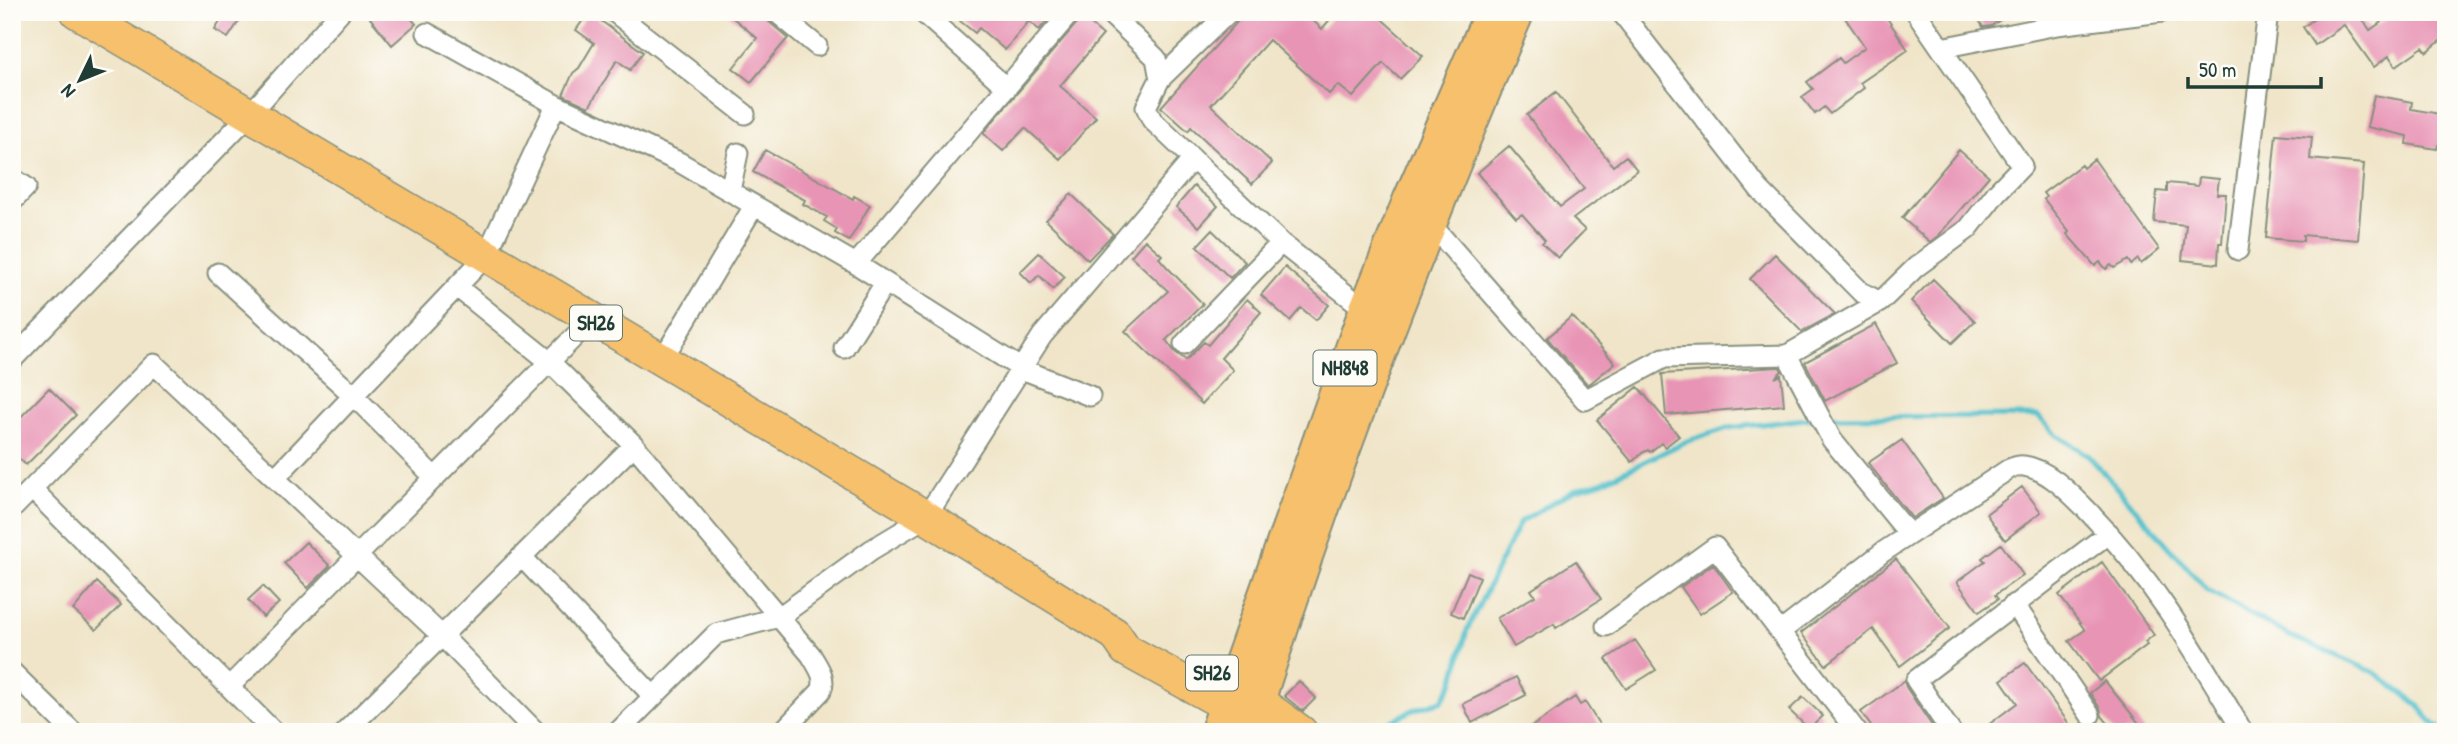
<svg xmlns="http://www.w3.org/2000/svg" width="2458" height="744" viewBox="0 0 2458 744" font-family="'Patrick Hand',sans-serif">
	<rect width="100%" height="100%" fill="#fdfcf7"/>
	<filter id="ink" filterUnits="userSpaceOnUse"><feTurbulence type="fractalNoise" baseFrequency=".0143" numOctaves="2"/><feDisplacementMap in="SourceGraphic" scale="14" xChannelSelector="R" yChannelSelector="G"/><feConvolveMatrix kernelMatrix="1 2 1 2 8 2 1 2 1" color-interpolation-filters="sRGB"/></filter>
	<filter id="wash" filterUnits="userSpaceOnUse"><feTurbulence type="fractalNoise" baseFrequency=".00686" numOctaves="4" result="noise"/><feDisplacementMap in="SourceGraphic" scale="28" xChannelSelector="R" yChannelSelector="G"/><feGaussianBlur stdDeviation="1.57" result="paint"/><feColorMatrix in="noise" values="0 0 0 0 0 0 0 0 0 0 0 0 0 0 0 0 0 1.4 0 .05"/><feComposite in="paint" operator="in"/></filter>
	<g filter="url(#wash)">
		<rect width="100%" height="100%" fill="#f0e5c9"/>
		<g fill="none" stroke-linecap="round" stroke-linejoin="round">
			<!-- stream -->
			<path stroke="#54c1cd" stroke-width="5" d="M1823,417L2038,416L2056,435L2088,455L2208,591L2290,636L2374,672L2416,703L2434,724L2445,732
				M1332,728L1347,732
				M1370,732L1413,710L1442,701L1454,680L1467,630L1520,522L1574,490L1602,482L1685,442L1728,428L1814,418"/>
		</g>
		<g id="blocks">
			<!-- building -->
			<path fill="#e894b5" d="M226,12H245L228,38L215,30Z
				M377,12H406L416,24L392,45L370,18Z
				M589,12L643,52L630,70L617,60L589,107L563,95L573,73L579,68L594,43L576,30Z
				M726,12H764L768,21L788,38L751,82L733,68L757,38Z
				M961,12H1055L1039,30L1029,21L1005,50L979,28L975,33L960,21L965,16Z
				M1246,12H1304L1322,29L1336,12H1374L1423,56L1400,79L1383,63L1353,97L1338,85L1329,94L1269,40L1211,105L1272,163L1252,184L1191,127L1188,131L1161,107Z
				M1841,12H1883L1908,50L1860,83L1864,88L1830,114L1824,107L1815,114L1802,97L1813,89L1807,82L1839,58L1843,63L1865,47Z
				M1974,12H2012L1991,26L1983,27Z
				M2324,12H2362L2359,14L2370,30L2396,12H2446V36L2427,52L2423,47L2396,66L2389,56L2374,67L2344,25L2315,45L2303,27Z
				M1082,17L1103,35L1060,86L1096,117L1060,159L1025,128L1003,151L983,133Z
				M1556,92L1613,166L1626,156L1637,170L1573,219L1585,230L1558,258L1542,243L1545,240L1522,214L1516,218L1477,173L1509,146L1560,207L1584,189L1527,115Z
				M2374,95L2412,102L2411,109L2446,115V147L2438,145L2437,149L2407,144L2408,136L2367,127Z
				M2276,134L2312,137L2310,159L2364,164L2358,240L2303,235V241L2266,238Z
				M765,150L853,199L854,196L870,205L849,241L835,233L837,229L824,221L827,217L803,204L805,200L753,172Z
				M1959,150L1989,176L1938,236L1930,242L1902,218Z
				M2094,159L2159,249L2141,264L2138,259L2131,265L2128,260L2114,268L2111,265L2106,269L2100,262L2095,266L2067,234L2069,232L2044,199L2046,197L2043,193L2081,165L2083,168Z
				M2199,177L2219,179L2217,194H2226L2222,243H2219L2218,264L2182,260L2186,225L2154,222L2157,191L2167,192V183L2198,186Z
				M1194,186L1218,206L1199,227L1176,207Z
				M1071,194L1113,234L1088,260L1046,220Z
				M1212,230L1245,262L1230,278L1197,246Z
				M1145,240L1162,255L1159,258L1167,267L1203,304L1166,340L1175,352L1186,360L1204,342L1208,345L1247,299L1261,312L1221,358L1233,370L1202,404L1125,331L1168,291L1131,256Z
				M1039,253L1065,277L1053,289L1039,275L1031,283L1020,272Z
				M1775,254L1835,314L1802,332L1750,279Z
				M1285,267L1329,305L1316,320L1301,308L1290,321L1261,295Z
				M1933,279L1975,321L1952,343L1911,301Z
				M1572,316L1615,363L1588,385L1547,338Z
				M1876,324L1897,363L1825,401L1805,362Z
				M1780,367L1782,371L1775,378L1781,375L1784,405L1666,415L1662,374Z
				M1638,387L1679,436L1665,447L1661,443L1650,452L1648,450L1642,453L1632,462L1597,420Z
				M49,388L76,415L26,465L12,452V426Z
				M1902,440L1943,498L1912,518L1868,463Z
				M2022,487L2041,512L2005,540L1986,514Z
				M306,542L330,566L308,588L284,563Z
				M2001,544L2023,575L1995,595L1998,599L1979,612L1957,582L1985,561L1982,558Z
				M1896,559L1950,628L1900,666L1873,629L1826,665L1801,633Z
				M1576,561L1601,599L1556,628L1554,624L1514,647L1497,618L1535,596L1531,590Z
				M2102,562L2154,635L2145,642L2147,645L2099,681L2069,641L2085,630L2059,595Z
				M1713,564L1733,592L1700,614L1681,587Z
				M1468,572L1480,577L1463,618L1451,613Z
				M97,582L121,605L96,630L73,610Z
				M263,586L279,603L263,617L248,600Z
				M1635,640L1656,670L1626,689L1606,659Z
				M2025,663L2075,732H1979L2017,703L2001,680Z
				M1516,677L1526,695L1472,723L1463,704Z
				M1299,681L1316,698L1303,711L1284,696Z
				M1904,681L1906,687L1936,732H1875L1861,712Z
				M2105,681L2146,732H2115L2102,716L2100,708L2090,693Z
				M1575,697L1580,705L1585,702L1604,732H1524Z
				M1803,697L1823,716L1809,729L1789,710Z"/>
		</g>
	</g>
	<g filter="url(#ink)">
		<use href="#blocks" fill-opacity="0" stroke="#88917e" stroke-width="2"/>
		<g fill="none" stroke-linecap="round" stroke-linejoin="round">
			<defs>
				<path id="minor" d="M614,12L745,114
					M776,12L817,46
					M922,12L1007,88
					M1108,12L1156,58L1160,79L1146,107L1152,120L1281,243L1366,310L1375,314
					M1621,12L1759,189L1861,292L1880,302L1916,267L1968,229L1997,192L2022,166L1916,12
					M427,33L556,105
					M1941,48L2057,25L2162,12
					M1160,79L1229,12
					M12,178L26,187L12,202
					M730,191L738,153
					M1429,222L1585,400L1664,358L1787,355L1880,302
					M2238,250L2268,12
					M856,264L1071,12
					M218,273L353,395L435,478
					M457,287L550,362L634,445L811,655C818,667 827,678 821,691L782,732
					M1184,344L1281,243
					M844,348L885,283
					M1787,355L1832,440L1909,534
					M12,360L250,114L340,12
					M662,360L754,206
					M275,478L486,256L556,105L679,162L856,264L1022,369L1090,396
					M33,490L274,732
					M12,509L154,364L357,556L591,320
					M522,557L653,696
					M2014,604L2090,715
					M1606,626L1715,547L1857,732
					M1780,632L1883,552L2009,469C2014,467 2019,465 2024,466C2047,469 2070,493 2085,508C2153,578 2194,649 2243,732
					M12,672L73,732
					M229,687L357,556L442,636L536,732
					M345,732L634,445
					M618,732L716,634L779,617L871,550L926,517L1042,336L1193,159
					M1951,732L1916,680L2109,533"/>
				<path id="primary" d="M77,12L926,517L1115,634L1126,650L1226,705L1267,732
					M1251,696L1301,732"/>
				<path id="trunk" d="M1217,732L1366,310L1410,200L1492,12
					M1248,732C1324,486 1416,248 1517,12"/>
			</defs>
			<!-- minor casing -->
			<use href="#minor" stroke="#88917e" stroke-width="23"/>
			<!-- primary casing -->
			<use href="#primary" stroke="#88917e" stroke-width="35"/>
			<!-- trunk casing -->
			<use href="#trunk" stroke="#88917e" stroke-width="37"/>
			<!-- minor -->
			<use href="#minor" stroke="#fff" stroke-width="19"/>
			<!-- primary -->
			<use href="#primary" stroke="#f7c06c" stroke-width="32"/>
			<!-- trunk -->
			<use href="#trunk" stroke="#f7c06c" stroke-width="33"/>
		</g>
	</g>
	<g text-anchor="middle" stroke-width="7" stroke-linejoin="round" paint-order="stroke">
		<!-- shield labels -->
		<g fill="#fdfcf7" stroke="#62766e" stroke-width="2">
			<rect x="570" y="305.5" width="52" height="35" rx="5"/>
			<rect x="1313.5" y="350.5" width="63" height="35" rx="5"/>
			<rect x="1186" y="655.5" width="52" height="35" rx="5"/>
		</g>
		<g font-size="21" font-weight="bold" fill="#1f3d34">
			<text x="596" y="330">SH26</text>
			<text x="1345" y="375">NH848</text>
			<text x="1212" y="680">SH26</text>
		</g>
	</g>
	<!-- margin -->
	<rect width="2458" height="744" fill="none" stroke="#fdfcf7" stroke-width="42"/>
	<!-- north arrow -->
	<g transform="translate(80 80) rotate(227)" stroke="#fdfcf7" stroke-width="5" paint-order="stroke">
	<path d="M0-5L12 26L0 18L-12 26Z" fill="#1f3d34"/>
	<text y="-10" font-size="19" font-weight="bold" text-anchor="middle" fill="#1f3d34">N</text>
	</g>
	<!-- scale -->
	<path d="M2188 77v10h133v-10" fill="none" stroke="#1f3d34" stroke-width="3.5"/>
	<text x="2199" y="77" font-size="21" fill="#1f3d34" stroke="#fdfcf7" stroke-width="5" paint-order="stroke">50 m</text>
</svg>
